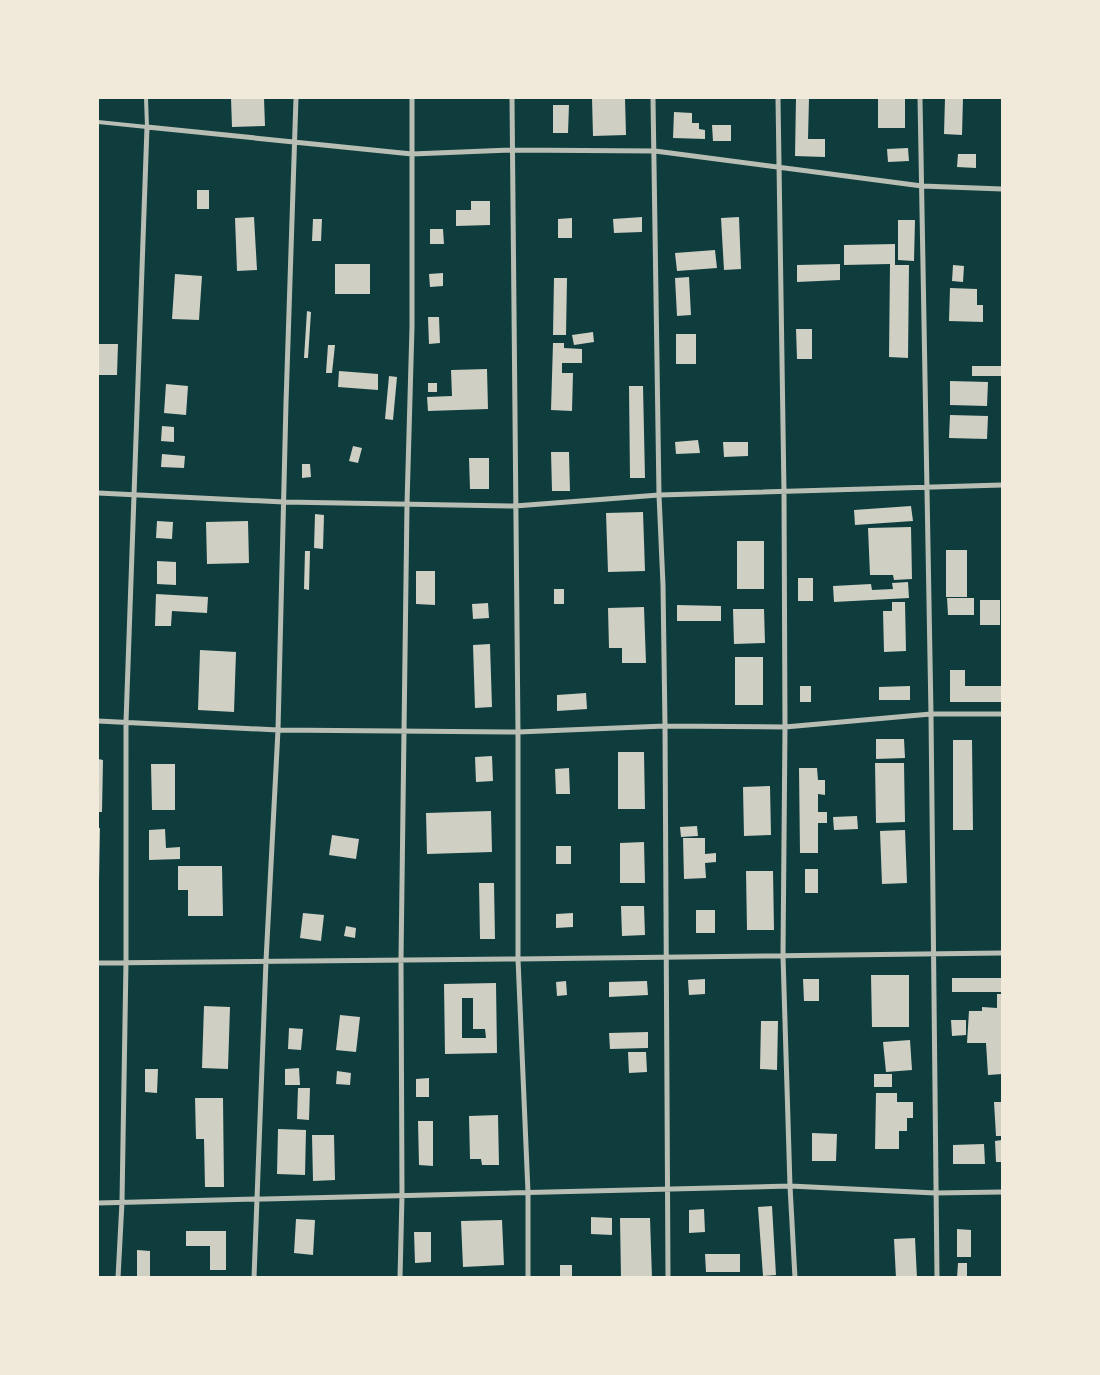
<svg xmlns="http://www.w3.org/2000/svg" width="1100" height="1375" viewBox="0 0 1100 1375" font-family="Lato,sans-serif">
	<rect width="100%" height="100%" fill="#0f3d3e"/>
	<!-- building -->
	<path fill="#cfcfc3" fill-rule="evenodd" d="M231,98H264L265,126L232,127Z
		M592,98H625L626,135L593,136Z
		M796,98H809L808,139H825V157L795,156Z
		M945,98H963L962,135L944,134Z
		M878,99H905V128H878Z
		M553,105H569L568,133H553Z
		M674,112L692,113V123H699V129L705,130V139L673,138Z
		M712,125H731V141H713Z
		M908,148L909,161L888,162L887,149Z
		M958,154H976V168L957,167Z
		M197,190H209V209H197Z
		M471,201H490V225L456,226V210H471Z
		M254,217L257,270L237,271L235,218Z
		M642,217V232L614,233L613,219Z
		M739,217L741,269L724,270L721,218Z
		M572,218V238H558V219Z
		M313,219H322L321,241H312Z
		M898,220H915L914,261L898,260Z
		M430,229H443L444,244H430Z
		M895,244V265H909L908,358L889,357L890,264L844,265V245Z
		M715,250L717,268L677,271L675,253Z
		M335,264H370V294H335Z
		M840,264V280L797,282V265Z
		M953,265L964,266L963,282L952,281Z
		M443,273V286L430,287L429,274Z
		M175,274L202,276L199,320L172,319Z
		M689,277L691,315L677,316L675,278Z
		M554,278H567L566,335H553Z
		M950,288L977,289V305H983V322L949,321Z
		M307,311L311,312L308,358H304Z
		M428,317H439L440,343L429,344Z
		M796,329H812V359H797Z
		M593,332L594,342L574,345L572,335Z
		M676,334H696V364H676Z
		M553,343H564V348L582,349V363H562V373H573L572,411L551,410Z
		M98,344H118L117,375H98Z
		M328,345H335L332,373H326Z
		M972,366H1002V376H972Z
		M487,369L488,409L428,411L427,397L452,396L451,370Z
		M339,371L378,374V390L338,387Z
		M389,376L397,377L393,420L385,419Z
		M950,381L988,382L987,406L950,405Z
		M428,383H437V392H428Z
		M166,384L188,386L186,415L164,413Z
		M629,386H643L645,478H630Z
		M950,415L988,416L987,439L949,438Z
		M162,426L174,427V442L161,441Z
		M698,440L700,453L676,454L675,442Z
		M723,442H748V456L724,457Z
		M353,446L362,448L358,463L349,461Z
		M551,452H569L570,491H552Z
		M162,454L185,456L184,468L161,467Z
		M469,458H489V489H470Z
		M302,464H310L311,477L302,478Z
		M911,506L913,521L855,525L854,510Z
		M643,512L645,571L608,572L606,513Z
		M315,514L324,515L323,549L314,548Z
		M157,521L173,522L172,539L156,538Z
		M248,521L249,563L207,564L206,522Z
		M911,527L912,579L894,580L893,575H870L868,528Z
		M737,541H764V589H737Z
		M946,550H967V597H946Z
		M305,551H310L309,590L304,589Z
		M157,561L176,562V585L157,584Z
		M416,571H435V605L416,604Z
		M798,578H813V601H798Z
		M908,582L909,598L834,602L833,586L871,584L872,590L893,589L892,583Z
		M554,589H564V604H554Z
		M156,594L208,597L207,613L172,611L171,626H155Z
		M947,598H974V615H948Z
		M980,600H1000V625H980Z
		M892,602H905L906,651L884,652L883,611H892Z
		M488,603L489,618L473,619L472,604Z
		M677,605L721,606V621H677Z
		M644,607L646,663H622V648H609L608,608Z
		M733,609H764L765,643L734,644Z
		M490,644L492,707L475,708L473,645Z
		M200,650L236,652L234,712L198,710Z
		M735,657H763V705H735Z
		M950,670H965V686H1002V702H950Z
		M800,686H811V702H800Z
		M910,686V700H879V687Z
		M586,693L587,709L557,711V695Z
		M876,739H904L905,758L876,759Z
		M953,740H972L973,830H953Z
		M618,752H644L645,809H618Z
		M492,756L493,781L476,782L475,757Z
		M98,759L103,760L102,812H98Z
		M875,763H904L905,822L876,823Z
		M151,764H175V810H152Z
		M569,768L570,794H556L555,769Z
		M799,768H817L818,780H825V795L818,794V812H827V823H818V853H800Z
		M770,786L771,835L744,836L743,787Z
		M491,811L492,852L427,854L426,813Z
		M857,816L858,829L834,830L833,817Z
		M697,826L698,836L681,837L680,827Z
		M98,828H100L99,882H98Z
		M165,829L166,848L180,847V859L149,860V830Z
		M905,830L907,883L882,884L880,831Z
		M332,835L359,839L356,859L329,855Z
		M683,838H705V854L716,853V862L705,863L706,878L684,879Z
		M644,842L645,883H620V843Z
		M556,846H571V864H556Z
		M178,866H222L223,916H188V890H178Z
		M805,869H818V893H805Z
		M746,871H773L774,930H747Z
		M479,883H494L495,939H480Z
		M621,906H644L645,935L622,936Z
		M696,910H715V933H696Z
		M303,913L324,915L321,941L300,938Z
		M573,913V927L556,928V914Z
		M346,926L356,928L355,938L344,936Z
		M871,975H909V1027H872Z
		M952,978H1002V992H952Z
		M705,979V994L689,995L688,980Z
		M803,979H819V1001H804Z
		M566,981L567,995L557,996L556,982Z
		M647,981L648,995L609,997V982Z
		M496,983L497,1053L445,1054L444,984ZM462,998H473V1029H485L486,1038H462Z
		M997,994H1002V1074L988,1075L986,1043H967L969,1011H982V1007L997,1008Z
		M204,1006L230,1007L228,1069L202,1068Z
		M340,1015L360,1017L356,1052L336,1050Z
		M951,1020H966V1035L952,1036Z
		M761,1021H778L777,1070L760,1069Z
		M289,1028L303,1029L301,1050L288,1049Z
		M648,1032V1048L610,1049L609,1033Z
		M910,1040L912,1070L886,1072L883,1042Z
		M628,1052H646L647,1072L629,1073Z
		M299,1068L300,1085H285V1069Z
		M145,1069H158L157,1093L145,1092Z
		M337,1071L351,1073L350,1085L336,1084Z
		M874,1074H892V1087H874Z
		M429,1078V1097H416V1079Z
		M298,1088H310L309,1120L297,1119Z
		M876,1093H897V1102H913V1118H907V1131H899V1149H875Z
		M195,1098H223L224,1187H205L204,1139H196Z
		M994,1102H1002V1136H996Z
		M498,1115L499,1165H482L481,1159H470L469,1116Z
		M418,1121H433V1166L419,1165Z
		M278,1129L306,1130L305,1175L277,1174Z
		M812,1133L837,1134L836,1161H812Z
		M312,1135H334L335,1180L313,1181Z
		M1002,1140V1162H996L995,1141Z
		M984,1144L985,1164H953V1145Z
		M772,1206L776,1275L763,1276L758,1207Z
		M704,1209L705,1232L689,1233V1210Z
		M591,1217L612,1218V1235L591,1234Z
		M620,1218H650L652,1278H621Z
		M296,1219L315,1220L313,1255L294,1253Z
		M502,1220L504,1265L463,1267L461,1221Z
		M957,1229L971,1230V1257H957Z
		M186,1231H226V1270H210V1246H186Z
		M414,1232H431V1262L415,1263Z
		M915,1238L917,1278H896L894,1239Z
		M137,1250L150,1251V1278H137Z
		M705,1254H740V1272H706Z
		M958,1263H967V1278H957Z
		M560,1265H572V1278H560Z"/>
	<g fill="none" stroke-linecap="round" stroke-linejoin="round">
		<!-- service -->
		<path stroke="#b8beb3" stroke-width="4" d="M98,122L147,127L146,98"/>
		<!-- minor -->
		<path stroke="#b8beb3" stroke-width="5" d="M512,98L518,732V959L528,1192V1278
			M653,98L659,495L663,585L665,726L668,1278
			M778,98L784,492L785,727L783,956L790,1186L795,1278
			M920,98L931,714L937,1278
			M98,493L284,502L515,506L659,495L1002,485
			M98,721L278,730L518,732L665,726L785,727L931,714H1002
			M98,963L518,959L1002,953
			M98,1203L790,1186L935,1193L1002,1192
			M118,1278L122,1202L126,962V722L147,127L412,154L512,150L655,151L922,186L1002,189
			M254,1278L266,961L278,730L286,403L296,98
			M400,1278L402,1195L401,960L407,504L412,327V98"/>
	</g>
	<!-- border -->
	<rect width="1100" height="1375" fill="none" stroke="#f1e9da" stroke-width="198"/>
</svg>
